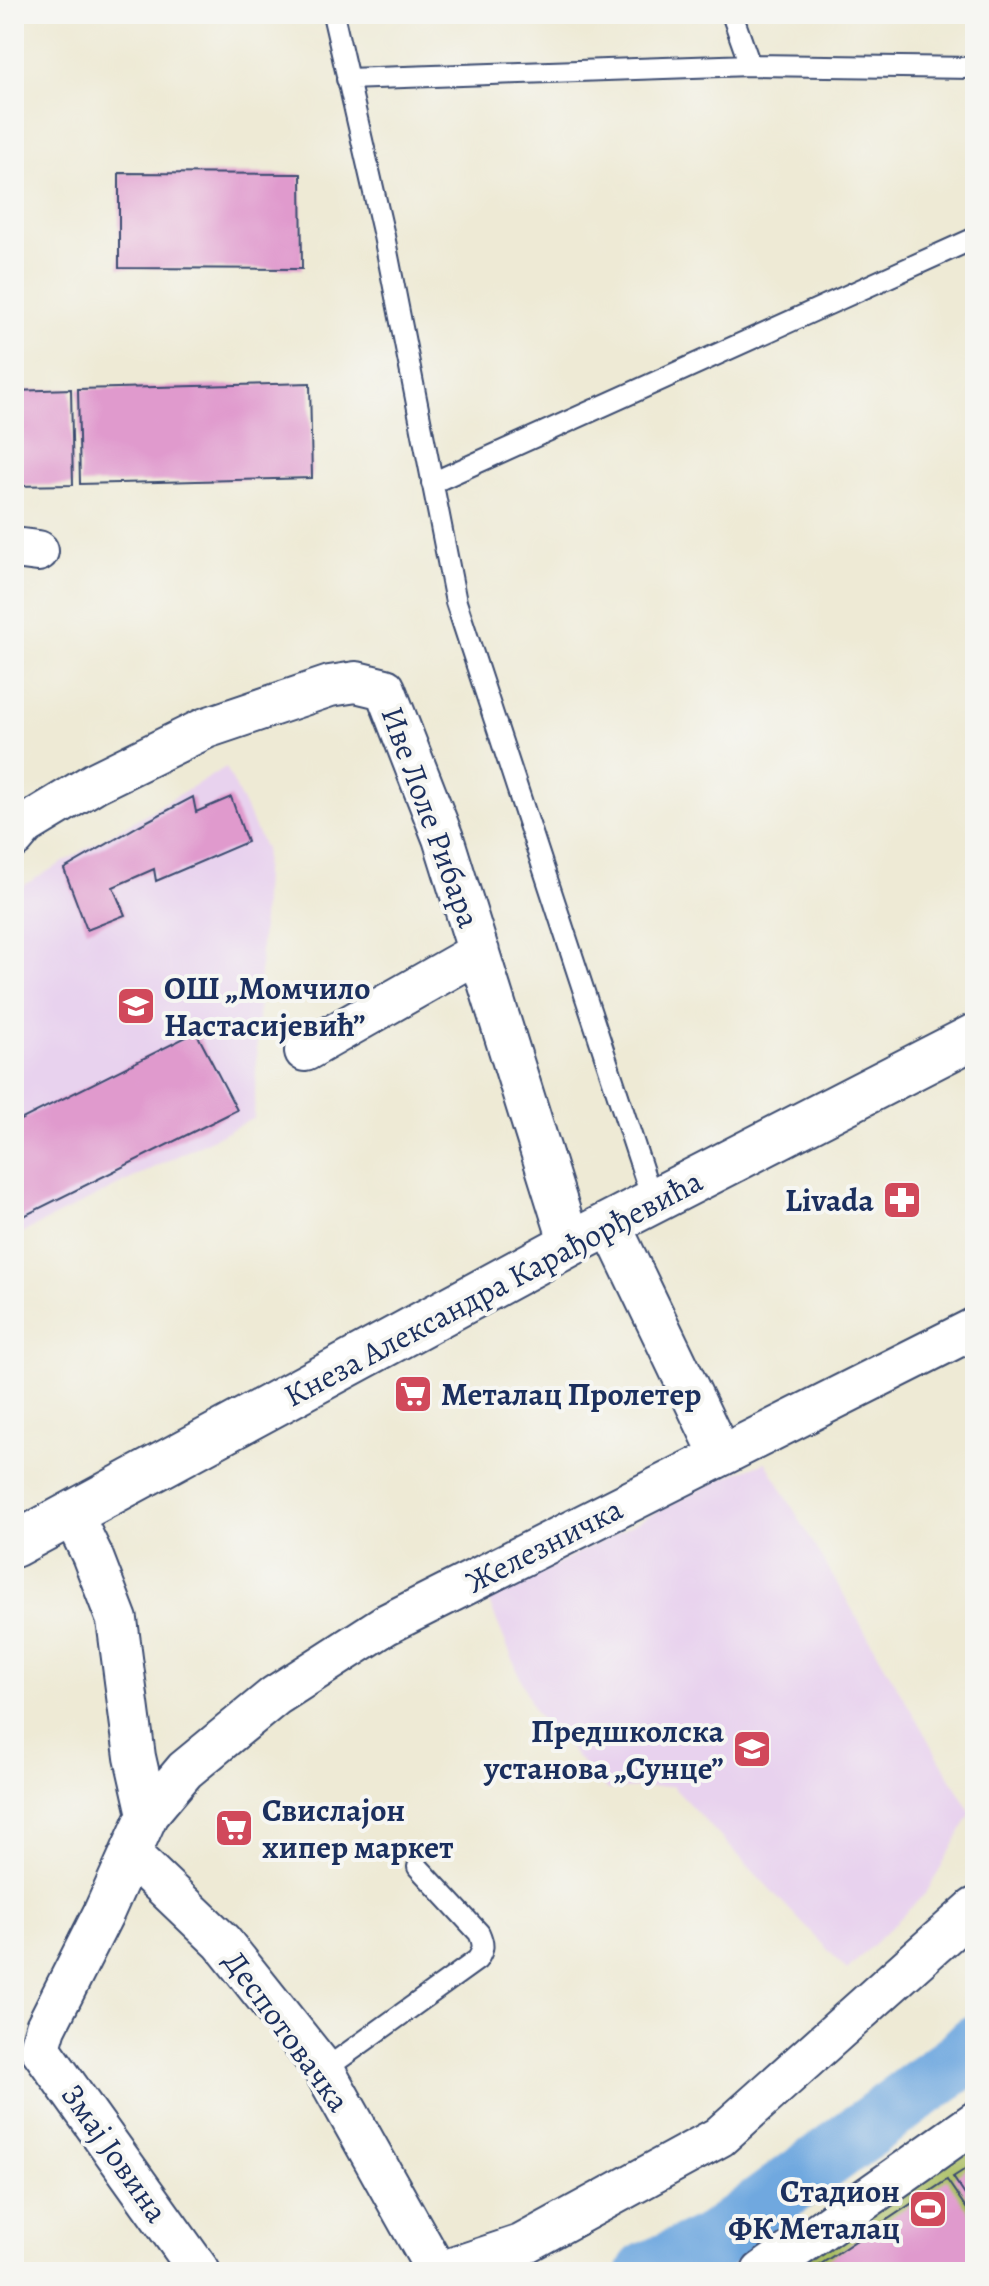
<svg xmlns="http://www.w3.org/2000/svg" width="989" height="2286" viewBox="0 0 989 2286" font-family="Alegreya,serif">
	<rect width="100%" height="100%" fill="#f6f6f2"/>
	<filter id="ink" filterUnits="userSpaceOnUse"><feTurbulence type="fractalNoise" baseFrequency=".0125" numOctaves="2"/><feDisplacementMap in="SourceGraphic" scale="16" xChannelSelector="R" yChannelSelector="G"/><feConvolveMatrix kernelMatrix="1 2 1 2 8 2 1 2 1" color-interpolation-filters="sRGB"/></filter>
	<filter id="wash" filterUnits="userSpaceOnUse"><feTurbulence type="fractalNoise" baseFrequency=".006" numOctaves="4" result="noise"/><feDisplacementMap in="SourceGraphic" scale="32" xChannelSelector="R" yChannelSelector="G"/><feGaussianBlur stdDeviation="1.8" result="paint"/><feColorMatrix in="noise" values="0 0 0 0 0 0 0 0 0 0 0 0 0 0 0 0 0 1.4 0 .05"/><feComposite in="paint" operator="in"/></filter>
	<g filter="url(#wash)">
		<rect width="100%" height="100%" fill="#eeead5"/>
		<!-- built -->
		<path fill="#e8d2ee" d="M226,767L265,849L254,1118L14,1237V894L26,884Z
			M766,1462L971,1813L927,1892L847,1970L672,1786L608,1790L535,1713L488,1600L720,1479Z"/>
		<!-- green -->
		<path fill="#aabe62" stroke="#627660" stroke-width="2" d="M975,2145V2272H786Z"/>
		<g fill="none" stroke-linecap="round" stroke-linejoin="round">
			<!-- river -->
			<path stroke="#70a8df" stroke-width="60" d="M647,2272L715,2241L962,2058L975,2045"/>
		</g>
		<g id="blocks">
			<!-- building -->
			<path fill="#e09acd" d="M119,173L301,174L302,269L119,268Z
				M310,383L312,478L80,484L78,389Z
				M71,389L73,485L14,486V391Z
				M193,797L196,812L231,797L247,842L156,881L154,869L113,887L125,915L87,930L64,869L140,825Z
				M196,1032L237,1110L14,1221V1123Z
				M975,2163V2210L953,2177Z
				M947,2180L975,2221V2272H809Z"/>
		</g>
	</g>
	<g filter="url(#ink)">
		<use href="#blocks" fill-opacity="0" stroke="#3b4b70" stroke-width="2"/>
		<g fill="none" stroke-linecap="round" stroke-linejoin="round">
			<defs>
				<path id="service" d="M333,14L384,236L456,602L653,1202
					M732,14L750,65
					M347,79L750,65L975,68
					M432,483L975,238
					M324,2070L477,1960C484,1950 484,1944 479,1933L418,1867"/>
				<path id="minor" d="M14,548L38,551
					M14,838L25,825L96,782L206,728L330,686L356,682L385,689L443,838L570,1244
					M305,1051L479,952
					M610,1224L721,1456
					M72,1514L92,1555L117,1620L135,1757L148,1814
					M130,1854L222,1942L324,2070L437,2272
					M200,2272L40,2048L46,2027L103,1914L148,1814L185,1770L275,1696L385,1625L975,1328
					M440,2272L521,2245L719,2137L975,1908
					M762,2272L975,2122"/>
				<path id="tertiary" d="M14,1545L570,1244L975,1036"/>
			</defs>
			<!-- service casing -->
			<use href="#service" stroke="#3b4b70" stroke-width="24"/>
			<!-- minor casing -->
			<use href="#minor" stroke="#3b4b70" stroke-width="44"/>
			<!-- tertiary casing -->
			<use href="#tertiary" stroke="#3b4b70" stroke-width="48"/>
			<!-- service -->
			<use href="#service" stroke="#fff" stroke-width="20"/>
			<!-- minor -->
			<use href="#minor" stroke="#fff" stroke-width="40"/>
			<!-- tertiary -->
			<use href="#tertiary" stroke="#fff" stroke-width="44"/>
		</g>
	</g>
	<!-- icons -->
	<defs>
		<symbol id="school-square" viewBox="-11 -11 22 22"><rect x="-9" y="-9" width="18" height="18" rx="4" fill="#d1495b" stroke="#f6f6f2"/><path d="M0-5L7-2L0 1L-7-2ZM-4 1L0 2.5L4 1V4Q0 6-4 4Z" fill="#fff"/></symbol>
		<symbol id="pharmacy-square" viewBox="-11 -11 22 22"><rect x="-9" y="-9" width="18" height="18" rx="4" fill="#d1495b" stroke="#f6f6f2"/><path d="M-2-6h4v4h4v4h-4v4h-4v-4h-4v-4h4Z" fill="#fff"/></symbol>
		<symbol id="supermarket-square" viewBox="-11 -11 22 22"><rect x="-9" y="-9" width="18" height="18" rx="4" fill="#d1495b" stroke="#f6f6f2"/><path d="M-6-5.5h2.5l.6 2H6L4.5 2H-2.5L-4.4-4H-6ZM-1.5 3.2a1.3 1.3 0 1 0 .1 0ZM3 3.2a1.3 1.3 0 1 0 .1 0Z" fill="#fff"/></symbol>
		<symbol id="stadium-square" viewBox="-11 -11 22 22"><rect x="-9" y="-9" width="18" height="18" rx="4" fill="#d1495b" stroke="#f6f6f2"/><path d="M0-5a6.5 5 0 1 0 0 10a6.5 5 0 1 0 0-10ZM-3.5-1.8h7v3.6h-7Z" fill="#fff"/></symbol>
	</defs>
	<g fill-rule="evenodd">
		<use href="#school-square" x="114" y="984" width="44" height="44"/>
		<use href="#pharmacy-square" x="880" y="1178" width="44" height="44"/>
		<use href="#supermarket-square" x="391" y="1372" width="44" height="44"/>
		<use href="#school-square" x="730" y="1727" width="44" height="44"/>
		<use href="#supermarket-square" x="212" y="1806" width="44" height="44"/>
		<use href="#stadium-square" x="906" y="2187" width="44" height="44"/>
	</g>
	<g text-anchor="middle" stroke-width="8" stroke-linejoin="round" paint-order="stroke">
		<!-- street labels -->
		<g font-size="32" fill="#1b2f5e" stroke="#f6f6f2">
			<text transform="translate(431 817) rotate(70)" y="11">Иве Лоле Рибара</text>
			<text transform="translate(493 1288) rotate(-28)" y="11">Кнеза Александра Карађорђевића</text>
			<text transform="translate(544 1545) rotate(-27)" y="11">Железничка</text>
			<text transform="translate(287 2031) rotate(54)" y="11">Деспотовачка</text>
			<text transform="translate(115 2153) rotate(55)" y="11">Змај Јовина</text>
		</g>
		<!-- poi labels -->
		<g font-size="32" font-weight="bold" fill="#1b2f5e" stroke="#f6f6f2" text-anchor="start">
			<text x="164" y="999">ОШ „Момчило<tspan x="164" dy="37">Настасијевић”</tspan></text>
			<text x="874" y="1211" text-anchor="end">Livada</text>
			<text x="441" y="1405">Металац Пролетер</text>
			<text x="724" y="1742" text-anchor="end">Предшколска<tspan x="724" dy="37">установа „Сунце”</tspan></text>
			<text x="262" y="1821">Свислајон<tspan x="262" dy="37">хипер маркет</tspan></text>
			<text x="900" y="2202" text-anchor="end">Стадион<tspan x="900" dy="37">ФК Металац</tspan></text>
		</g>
	</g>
	<!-- margin -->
	<rect width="989" height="2286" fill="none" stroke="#f6f6f2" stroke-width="48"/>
</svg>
